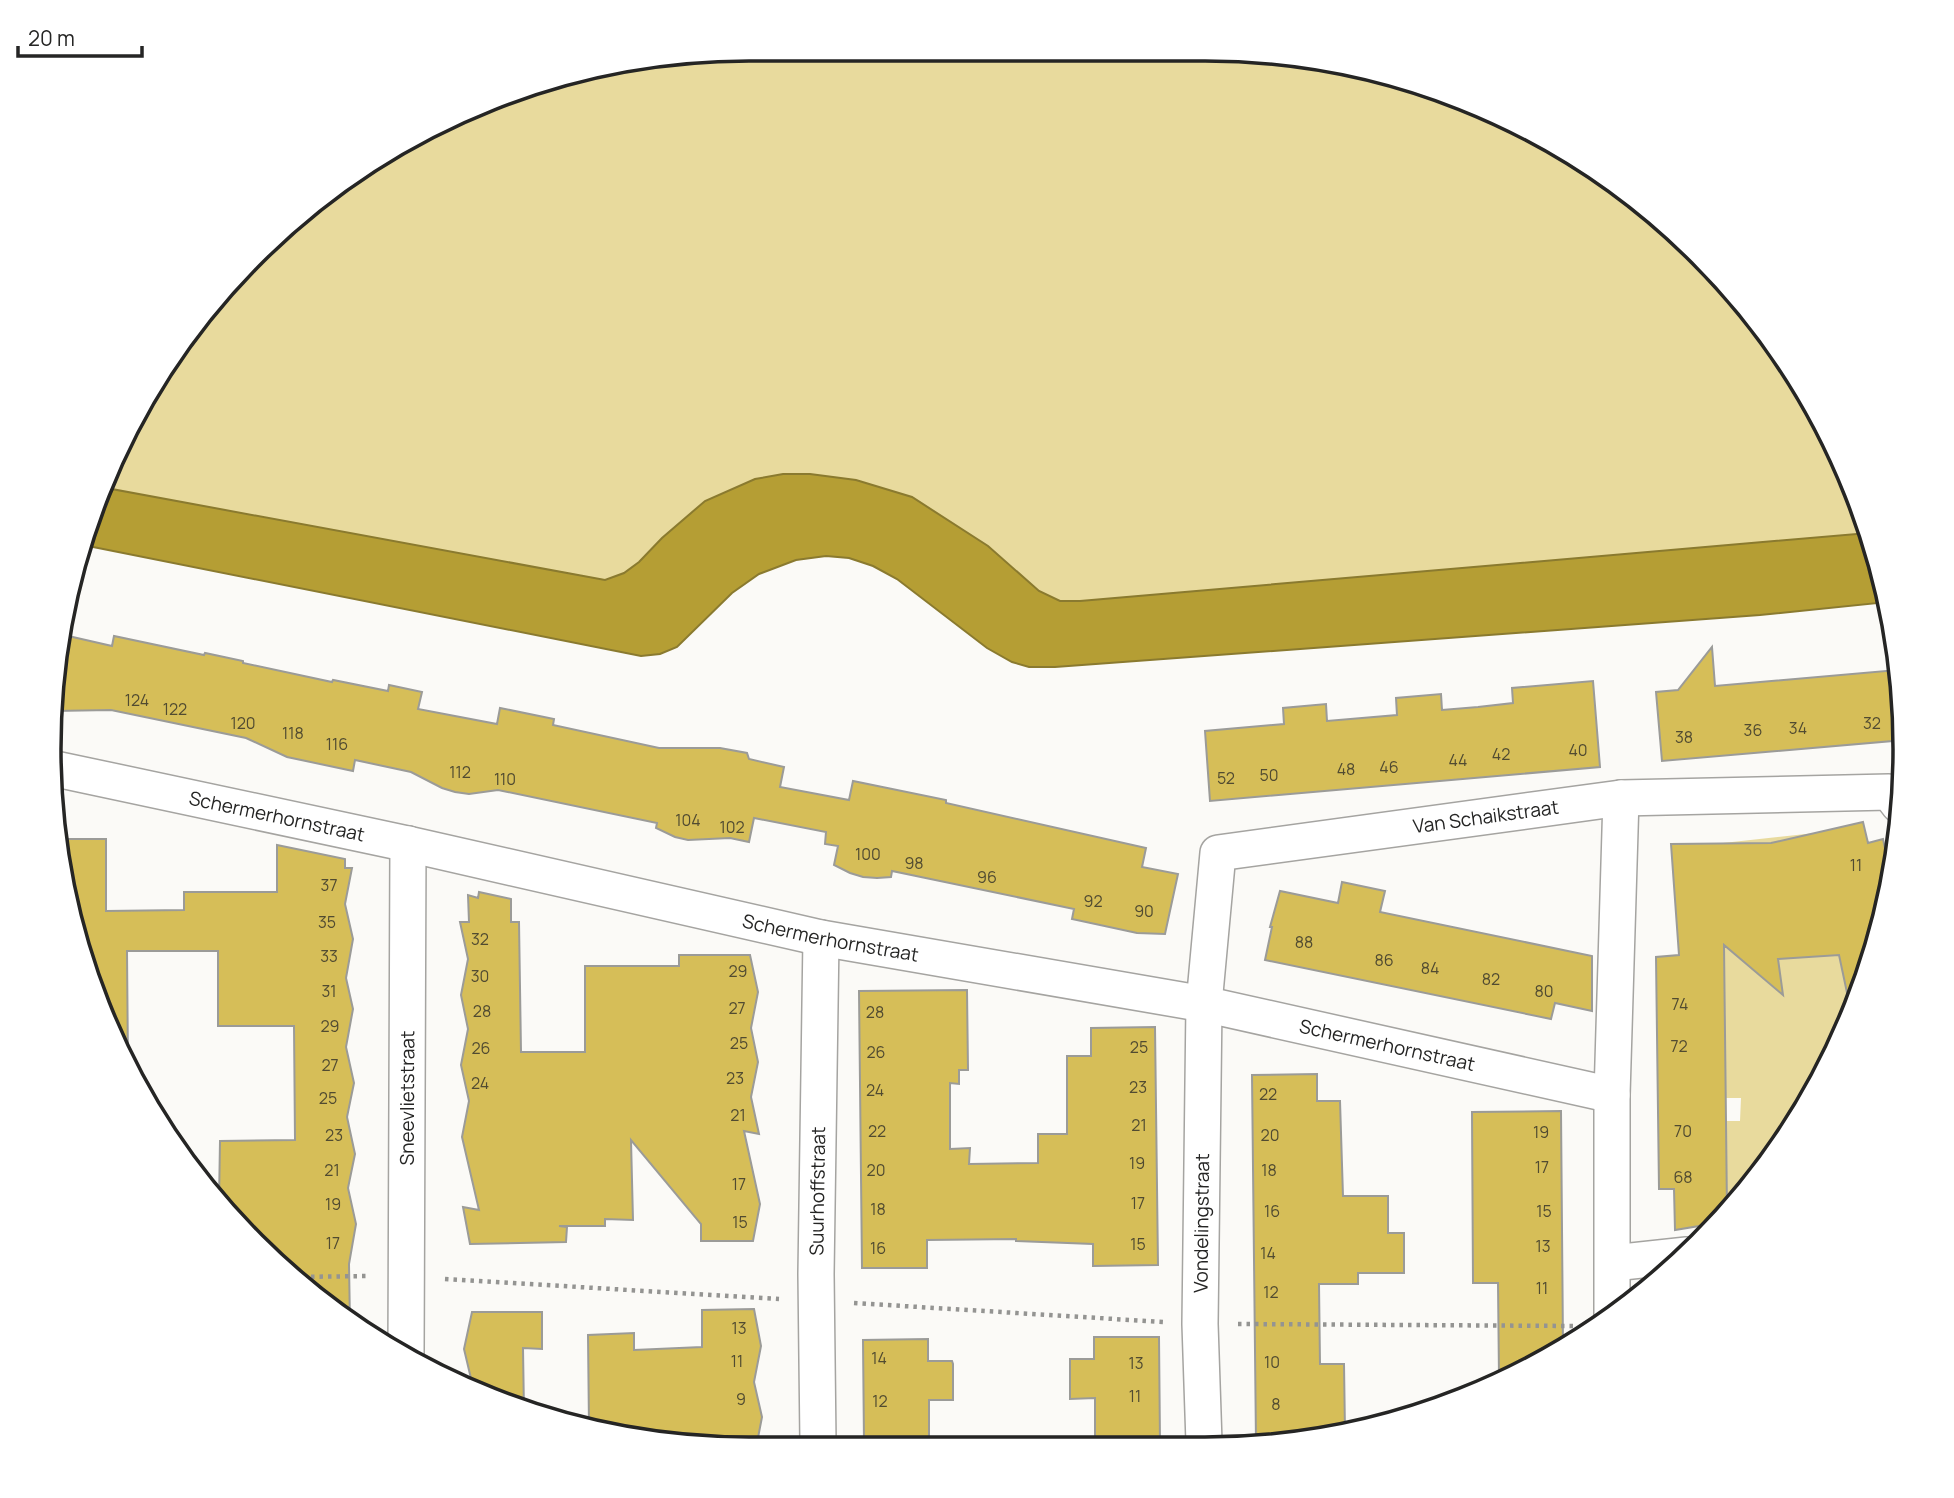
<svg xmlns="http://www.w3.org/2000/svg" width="1954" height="1498" viewBox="0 0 1954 1498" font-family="Manrope,sans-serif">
	<rect width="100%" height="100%" fill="#fbfaf7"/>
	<!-- green -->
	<path fill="#e8da9d" d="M749,49L1250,50L1387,73L1514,121L1631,193L1700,254L1787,360L1852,481L1868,533L1080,601H1060L1039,591L988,546L912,497L856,480L810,474L755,479L705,501L662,538L639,562L624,573L605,580L106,488L143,399L254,254L399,143L567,73Z
		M1815,833L1824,888L1852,1016L1787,1138L1727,1211L1726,1121H1740L1741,1098H1725L1723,843Z"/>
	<!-- water -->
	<path fill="#b59e34" stroke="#8a7a2f" stroke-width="2" d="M783,474H810L856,480L912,497L988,546L1039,591L1060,601H1080L1868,533L1888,602L1760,615L1055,667H1029L1012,662L987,648L897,579L873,566L849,558L826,556L796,560L759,574L732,593L677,647L660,654L641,656L83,545L106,488L605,580L624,573L639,562L662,538L705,501L755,479Z"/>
	<!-- building -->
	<path fill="#d6be58" stroke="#9b9b98" stroke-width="2" d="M64,635L112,646L114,636L204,655L205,653L243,661V663L332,682L333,680L388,691L389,685L422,692L418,709L497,724L500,708L554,719L553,725L659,748H720L747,753L749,759L784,767L780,787L849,800L853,781L946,800V803L1146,848L1142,867L1178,874L1165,934L1137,933L1072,919L1074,909L892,871L891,877L877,878L863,877L850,873L834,865L838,846L825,844L826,832L754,818L749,842L730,838L688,840L675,837L656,828L657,823L498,790L469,794L455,792L442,788L411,772L355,760L353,771L287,757L246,738L111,710L54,711Z
		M1712,647L1715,686L1897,670L1904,740L1662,761L1656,692L1678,690Z
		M1593,681L1600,767L1210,801L1205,731L1284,724L1283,708L1326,704L1327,721L1397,715L1396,698L1441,694L1442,710L1478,707L1513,703L1512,688Z
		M1863,822L1868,843L1883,839L1892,882L1852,1016L1839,955L1778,959L1783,995L1724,945L1727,1211L1717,1223L1675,1230L1674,1189H1659L1656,957L1679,955L1671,844L1771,843Z
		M61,839H106V911L184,910V892H277V845L345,859V868H352L345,904L353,939L346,978L353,1009L346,1047L354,1083L347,1117L355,1154L348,1188L356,1224L349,1264L350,1323L254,1244L219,1202L220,1141L295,1140L294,1026H218V951H127L128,1065L102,1017L73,931Z
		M1342,882L1385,891L1380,912L1592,956V1011L1555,1003L1551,1019L1265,960L1272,927H1270L1280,891L1338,903Z
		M479,892L511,899V922H519L521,1052H585V966H679V955H750L758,992L751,1028L758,1062L751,1097L759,1134L744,1131L760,1204L753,1241H701V1224L631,1140L633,1220L605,1219V1226H559L567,1227L566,1242L470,1244L463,1207L479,1210L462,1137L469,1101L461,1065L468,1029L461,995L468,959L460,922H469L468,895L478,898Z
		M967,990L968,1070H959V1084L950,1083V1149L970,1148L969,1164L1038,1163V1134H1067V1056H1091V1028L1155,1027L1158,1265L1093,1266V1244L1016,1241V1239L927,1240V1268H862L859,991Z
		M1317,1074V1101H1340L1343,1196H1388V1233H1404V1273H1358V1284H1319L1320,1364H1344L1345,1432L1296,1443H1256L1252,1075Z
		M1561,1111L1563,1346L1499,1378L1498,1283H1473L1472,1112Z
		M754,1309L761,1346L754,1382L762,1417L757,1443H657L589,1427L588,1335L634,1333V1350L702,1347V1310Z
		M472,1312H542V1349L523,1348L524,1412L473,1387L464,1349Z
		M1094,1337H1159L1160,1443H1095V1398L1070,1399V1359H1094Z
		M928,1339V1361H952L953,1364V1400H929V1443H864L863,1340Z"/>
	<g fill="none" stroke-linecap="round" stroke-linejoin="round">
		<defs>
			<g id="minor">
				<path id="s1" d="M51,768L408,844L821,938L1204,1004L1612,1095"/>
				<path d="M1613,1263L1687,1255"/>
				<path d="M1612,1316V1095L1621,798"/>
				<path id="s2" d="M406,1354L408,844"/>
				<path id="s3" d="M818,1443L816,1274L821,938"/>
				<path id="s4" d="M1204,1443L1200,1324L1204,1004L1218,853L1621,798L1889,792L1899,805"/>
			</g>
		</defs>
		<!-- minor casing -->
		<use href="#minor" stroke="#a5a4a1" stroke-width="38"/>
		<!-- path -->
		<path stroke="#949492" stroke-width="4.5" stroke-dasharray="3.5 5" stroke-linecap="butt" d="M294,1277L370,1276
			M445,1279L779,1299
			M854,1303L1163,1322
			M1238,1324L1576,1326"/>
		<!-- minor -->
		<use href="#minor" stroke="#fff" stroke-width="35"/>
	</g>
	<g text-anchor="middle" stroke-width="7" stroke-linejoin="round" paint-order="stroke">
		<!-- number labels -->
		<g font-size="16" fill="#514b31">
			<text x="137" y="706">124</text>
			<text x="175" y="715">122</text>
			<text x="243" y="729">120</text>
			<text x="1872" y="729">32</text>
			<text x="1798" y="734">34</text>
			<text x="1753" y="736">36</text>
			<text x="293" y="739">118</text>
			<text x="1684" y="743">38</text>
			<text x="337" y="750">116</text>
			<text x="1578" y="756">40</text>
			<text x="1501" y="760">42</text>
			<text x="1458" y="766">44</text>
			<text x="1389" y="773">46</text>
			<text x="1346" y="775">48</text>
			<text x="460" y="778">112</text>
			<text x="1269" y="781">50</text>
			<text x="1226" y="784">52</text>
			<text x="505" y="785">110</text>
			<text x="688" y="826">104</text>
			<text x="732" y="833">102</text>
			<text x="868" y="860">100</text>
			<text x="914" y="869">98</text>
			<text x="1856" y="871">11</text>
			<text x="987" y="883">96</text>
			<text x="329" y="891">37</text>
			<text x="1093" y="907">92</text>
			<text x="1144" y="917">90</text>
			<text x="327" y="928">35</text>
			<text x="480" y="945">32</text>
			<text x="1304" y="948">88</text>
			<text x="329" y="962">33</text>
			<text x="1384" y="966">86</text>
			<text x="1430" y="974">84</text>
			<text x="738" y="977">29</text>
			<text x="480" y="982">30</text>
			<text x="1491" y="985">82</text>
			<text x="329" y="997">31</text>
			<text x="1544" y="997">80</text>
			<text x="1680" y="1010">74</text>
			<text x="737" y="1014">27</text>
			<text x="482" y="1017">28</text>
			<text x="875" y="1018">28</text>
			<text x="330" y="1032">29</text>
			<text x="739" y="1049">25</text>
			<text x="1679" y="1052">72</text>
			<text x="1139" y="1053">25</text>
			<text x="481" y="1054">26</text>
			<text x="876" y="1058">26</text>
			<text x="330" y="1071">27</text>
			<text x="735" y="1084">23</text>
			<text x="480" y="1089">24</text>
			<text x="1138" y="1093">23</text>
			<text x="875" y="1096">24</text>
			<text x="1268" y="1100">22</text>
			<text x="328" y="1104">25</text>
			<text x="738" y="1121">21</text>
			<text x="1139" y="1131">21</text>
			<text x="877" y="1137">22</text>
			<text x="1683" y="1137">70</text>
			<text x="1541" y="1138">19</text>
			<text x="334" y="1141">23</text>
			<text x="1270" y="1141">20</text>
			<text x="1137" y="1169">19</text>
			<text x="1542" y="1173">17</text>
			<text x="332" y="1176">21</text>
			<text x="876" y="1176">20</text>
			<text x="1269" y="1176">18</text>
			<text x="1683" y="1183">68</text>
			<text x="739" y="1190">17</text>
			<text x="1138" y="1209">17</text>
			<text x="333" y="1210">19</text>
			<text x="878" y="1215">18</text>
			<text x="1272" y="1217">16</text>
			<text x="1544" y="1217">15</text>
			<text x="740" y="1228">15</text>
			<text x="333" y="1249">17</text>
			<text x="1138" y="1250">15</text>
			<text x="1543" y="1252">13</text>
			<text x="878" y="1254">16</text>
			<text x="1268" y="1259">14</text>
			<text x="1542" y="1294">11</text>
			<text x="1271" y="1298">12</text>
			<text x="739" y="1334">13</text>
			<text x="879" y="1364">14</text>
			<text x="737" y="1367">11</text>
			<text x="1272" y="1368">10</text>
			<text x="1136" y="1369">13</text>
			<text x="1135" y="1402">11</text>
			<text x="741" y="1405">9</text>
			<text x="880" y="1407">12</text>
			<text x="1276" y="1410">8</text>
		</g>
		<!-- street labels -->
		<g font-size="19" fill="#252524" stroke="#fff">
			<text dy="7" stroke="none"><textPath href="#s1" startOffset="231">Schermerhornstraat</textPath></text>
			<text dy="7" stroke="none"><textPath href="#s4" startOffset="861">Van Schaikstraat</textPath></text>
			<text dy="7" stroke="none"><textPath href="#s1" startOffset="798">Schermerhornstraat</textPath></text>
			<text dy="7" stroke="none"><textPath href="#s1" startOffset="1365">Schermerhornstraat</textPath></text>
			<text dy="7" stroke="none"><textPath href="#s2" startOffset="256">Sneevlietstraat</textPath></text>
			<text dy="7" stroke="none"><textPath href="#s3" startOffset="252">Suurhoffstraat</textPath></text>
			<text dy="7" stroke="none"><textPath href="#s4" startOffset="220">Vondelingstraat</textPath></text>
		</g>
	</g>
	<!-- crop -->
	<path d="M0 0H1954V1498H0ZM749 61H1205A688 688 0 0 1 1893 749V749A688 688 0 0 1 1205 1437H749A688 688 0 0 1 61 749V749A688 688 0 0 1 749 61Z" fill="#fff" fill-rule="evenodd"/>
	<path fill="none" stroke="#252524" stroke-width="3.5" d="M749 61H1205A688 688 0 0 1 1893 749V749A688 688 0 0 1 1205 1437H749A688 688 0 0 1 61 749V749A688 688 0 0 1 749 61Z"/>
	<!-- scale -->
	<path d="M18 46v10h124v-10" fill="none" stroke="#252524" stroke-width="3.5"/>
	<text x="28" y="46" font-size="21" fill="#252524" stroke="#ffffff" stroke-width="5" paint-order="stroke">20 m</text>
</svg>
